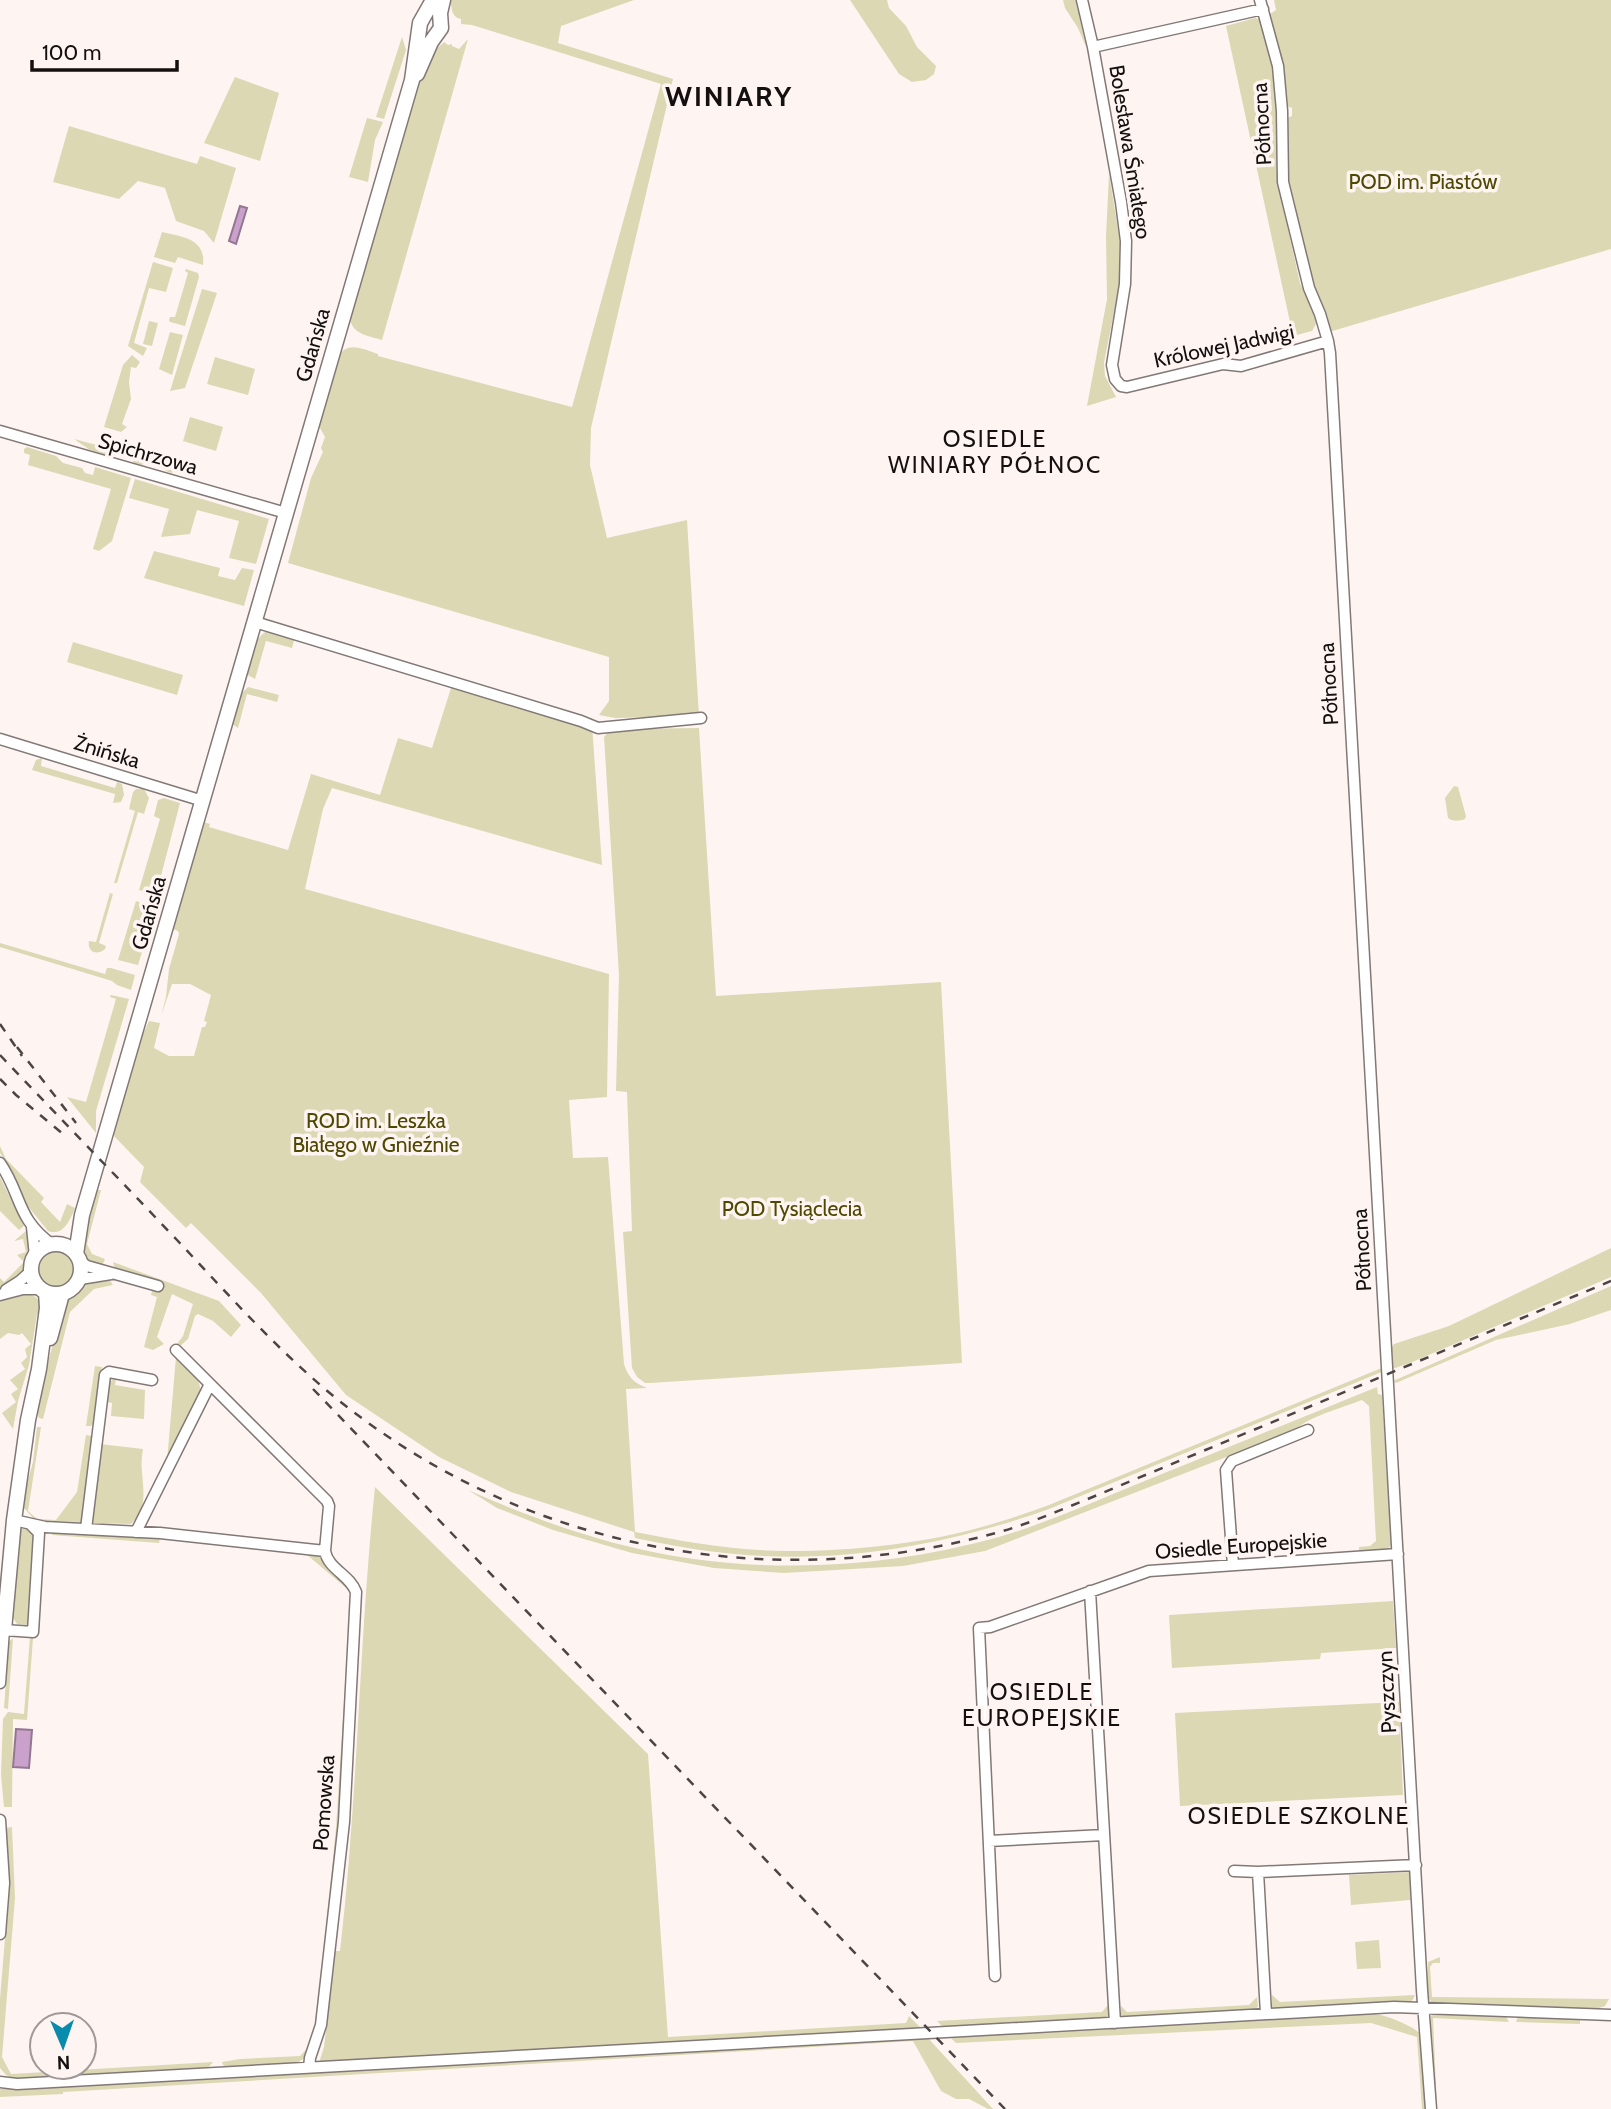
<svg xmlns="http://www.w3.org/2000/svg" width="1611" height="2109" viewBox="0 0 1611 2109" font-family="Cabin,sans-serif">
	<rect width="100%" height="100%" fill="#fef5f2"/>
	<!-- green -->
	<path fill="#dbd8b3" d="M450,0H634L561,26L558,43L673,79L591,428L590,465L607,538L687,520L699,716L615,718L599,715L609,701V657L288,563L311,478L323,452L321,448L325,437L320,428V422L338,358C346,340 363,349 378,354V356L572,407L661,84L472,25L461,24V19C450,16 453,9 450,0Z
		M850,0H887L889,8L906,26L917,47L936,66L934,74L926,80L912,82L899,74Z
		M1063,0H1076L1086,47L1078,28L1065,8Z
		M1274,0H1611V249L1329,332L1311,282L1288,184L1287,118L1292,116V108L1286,106L1281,63L1270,14L1276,10Z
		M1255,18L1261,20L1273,70L1277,111L1278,185L1300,283L1315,315L1316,324L1312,331L1293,336L1226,26Z
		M402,37L406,50L384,119L376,117Z
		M468,39L382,340C369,336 354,335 350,320L414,93L433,52L444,42L448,45L452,44V46L459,49Z
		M235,77L279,93L260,161L204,143Z
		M367,118L383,122L375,140L368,182L349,177Z
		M69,126L197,164L200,156L236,168L209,260L214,243L204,231L176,221L165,188L138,181L119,199L53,182Z
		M1109,173L1120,242L1119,286L1104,363L1105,376L1116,397L1087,406L1107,299L1106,237Z
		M162,232C182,237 206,238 203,265L178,257L175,263L154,257Z
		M153,262L173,268L166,292L149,288L134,343L147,348L143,356L128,346Z
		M186,269L198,273L199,277L185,326L170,322L169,320L170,317H175L188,273L185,271Z
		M202,289L217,293L185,388L170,391Z
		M149,321L158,323L152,346L143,344Z
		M170,332L183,335L172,375L159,369Z
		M132,355L140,362L136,368L131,367L129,382L131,399L122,424L127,427L121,432L104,427L123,365Z
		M215,357L255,369L248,395L207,384Z
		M190,417L223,427L216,451L183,441Z
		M74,439L120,451L113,457L90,450Z
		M27,447L56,456L63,463L82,468L85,473L93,475L95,467L131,478L112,541L99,551L93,549L111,489L28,465L30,455L24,453V449Z
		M153,451L149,461L142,465L134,463L130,454L136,455Z
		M161,455L176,460L175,468L172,473C162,471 160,465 161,455Z
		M135,479L269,519L256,564L229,558L239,521L197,510L190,534L161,537L169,509L129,498Z
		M154,551L220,568L218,576L235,580L242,568L254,570L244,606L144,578Z
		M270,630L295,637L292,648L266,641L255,679L246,674C251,659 253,635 270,630Z
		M73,642L183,675L177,695L67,662Z
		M452,685L592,725L602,865L332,788L323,809L305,889L609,974L607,1097L569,1100L573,1158L608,1157L624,1364C628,1377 634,1383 647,1388L626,1389L635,1532C685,1542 737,1551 788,1551C858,1551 932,1543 999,1522C1016,1517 1032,1511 1049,1505L1384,1367V1371L1049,1509C947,1545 843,1564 735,1554C701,1551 668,1545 635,1538L634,1532L511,1492L439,1457L346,1395L261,1293L191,1223L186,1228L140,1182L144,1167L113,1135L140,1041L149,1021L160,1023L154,1048L169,1056H194L202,1027H205L207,1022L204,1021L211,995L190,984H172L161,1016L166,997L169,969L179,934L178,931L173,929L204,822L210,824L209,827L288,850L311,774L380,795L398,738L432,748Z
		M248,687L279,695L277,702L247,694L238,728L232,724L241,694Z
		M699,728L716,996L941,982L962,1363L650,1383H645L637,1377L632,1368L623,1232L632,1231L627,1092L616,1091L619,975L604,737L609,731L622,729Z
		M42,758L41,766L115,788L117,782L122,784L124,795L121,802L113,803L115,794L32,770L36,760Z
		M1454,786L1458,787L1466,816L1465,819C1460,821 1453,822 1448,818L1445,798Z
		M136,789H144L149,798L144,814L138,812L117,883H114L135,811L129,809L133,792Z
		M164,798L180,803L156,895L139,890L160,819L154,816L158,800Z
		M110,893L113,894L99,943L106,946L105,949C97,956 87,952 89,941L96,942Z
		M136,901L154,907L151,923L138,965L118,960Z
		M0,943L105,974L107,968H111L135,975L131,990L117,985L112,981L0,947Z
		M111,995L129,999L96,1111V1133L67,1097L86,1102L116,999L110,997Z
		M0,1146L6,1159L44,1198L41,1202L60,1222L67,1204L75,1208C70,1220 63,1237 48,1231L22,1199L6,1162L0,1153Z
		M0,1177L24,1226L19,1230L0,1211Z
		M98,1190H101L87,1244L92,1254L105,1259L102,1266L89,1263L81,1254L89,1227L85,1225Z
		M26,1231L31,1241L25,1270L0,1289V1278L4,1282L24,1262L17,1255L26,1252L23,1239L14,1241Z
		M1611,1248V1277L1410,1363L1392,1369L1391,1348L1394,1344L1449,1326Z
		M36 1270a20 20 0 1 1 40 0a20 20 0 1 1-40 0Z
		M113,1262L219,1301L241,1325L231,1337L213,1321L198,1314L195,1316L188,1339L179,1347L177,1344L183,1336L193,1304L172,1294L157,1337L164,1344L153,1350L144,1347L157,1297L151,1295L154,1283L115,1269Z
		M109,1279L113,1285L94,1289L70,1312L43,1419L39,1418L36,1410L63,1304L84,1282Z
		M1611,1286V1310L1570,1324L1496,1340L1396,1383L1393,1381Z
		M22,1294C38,1294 41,1300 42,1315L37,1314L29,1365L18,1401L13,1429L2,1413L16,1402L11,1394L18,1389L10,1380L25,1369L21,1363L27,1357L25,1349L31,1344L22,1333L19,1335L8,1333L0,1339V1301Z
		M176,1357C186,1367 202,1377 200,1392L167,1461Z
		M95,1366L102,1367L97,1391L99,1392L94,1422L91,1426H86Z
		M116,1378L115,1385L145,1390L144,1419L111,1416L112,1403L106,1402L109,1382Z
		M1377,1387L1378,1394L1382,1395L1391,1545L1387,1550L1359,1552V1547L1370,1546L1376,1541L1369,1406L1362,1400C1345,1407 1306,1417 1296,1430L985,1551L903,1566L784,1573L714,1568L632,1553L553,1530L497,1508L468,1490C527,1516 589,1539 653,1552C766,1575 888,1568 999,1537C1049,1522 1098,1500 1147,1480C1224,1449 1301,1418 1377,1387Z
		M37,1427H41L28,1511L37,1519L56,1520L77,1492L86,1435L92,1436L83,1520L80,1522L35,1520L23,1507L25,1491L33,1462Z
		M100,1444L143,1449C142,1456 141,1464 142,1471C143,1491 148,1508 131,1524L91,1523Z
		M375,1487L648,1754L668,2037L906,2023L909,2016L921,2028L319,2063L324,2047L335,1951H340C358,1797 359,1641 375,1487Z
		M26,1528L30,1530L34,1537L28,1625L17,1624L12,1616L19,1532L21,1529Z
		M52,1531L160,1538L159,1543L52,1535Z
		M306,1554L321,1556C330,1569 348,1578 354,1592L339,1840L317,2040L311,2053L296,2064L227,2067L223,2065L222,2062L240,2059L300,2056L315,2040L336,1828L351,1592Z
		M1393,1601L1396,1648L1321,1653L1320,1659L1172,1668L1169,1615Z
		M30,1637L33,1638L27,1720L13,1719L12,1807H4L1,1774L3,1719L8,1712L24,1714Z
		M13,1638L8,1709L4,1708L9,1642Z
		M1399,1702L1403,1795L1180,1806L1175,1713Z
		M12,1827L15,1898L2,2057L11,2074L213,2062L207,2069L16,2080L6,2075L0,2068V1999L9,1889L6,1828Z
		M1410,1872L1411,1900L1351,1905L1349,1875Z
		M1379,1940L1381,1968L1357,1969L1355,1942Z
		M1440,1957V1963H1433L1430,1967L1432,1997L1609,1999L1605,2006L1596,2009L1584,2010L1433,2004L1427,1996L1428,1962Z
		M1272,1995L1280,2002L1415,1995L1412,2001L1275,2010L1272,2007Z
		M1257,1997L1258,2007L1253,2010L1124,2017L1121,2015V2006L1127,2012L1249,2005Z
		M1107,2006L1111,2007L1110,2014L1106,2018L943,2027L937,2021L1102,2012Z
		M1435,2013L1505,2015L1509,2022L1433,2018L1437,2109H1435L1432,2037L1429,2026L1431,2016Z
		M1372,2014C1385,2014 1414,2026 1423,2036L1427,2109H1422L1417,2037L1371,2023L956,2043L949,2036Z
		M1518,2016L1580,2018V2024L1516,2022Z
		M927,2037L993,2109H988L969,2099H956L941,2091L913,2041L63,2092V2094L0,2097V2089Z"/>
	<!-- water -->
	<path fill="#c9a1ca" stroke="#937692" stroke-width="2" d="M240,206L247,208L236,244L229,241Z
		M16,1729L32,1730L29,1768L13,1767Z"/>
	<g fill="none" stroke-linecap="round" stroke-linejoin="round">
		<defs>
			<path id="minor" d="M1082,0L1093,47L1121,202L1126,241L1125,284L1112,365L1115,379L1121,386L1127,387L1223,364L1241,366L1328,341
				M1260,0L1278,66L1282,111L1283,182L1309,288L1320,314L1328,341L1330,353L1422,1990L1431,2109
				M1093,47L1263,9
				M0,431L286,513
				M255,622L581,721L598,728L701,718
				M0,739L203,801
				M0,1163C22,1195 16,1219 53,1245
				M32,1227L35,1256
				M80,1261L87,1266L158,1286
				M80,1279L111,1274
				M6,1290L20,1281L31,1271
				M0,1295L23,1289H40
				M14,1520L45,1527L160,1533L325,1551L329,1506L327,1501L176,1350
				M86,1529L105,1375L109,1372L152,1380
				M136,1532L210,1384
				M1233,1565L1226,1470L1232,1461L1308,1430
				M1090,1591L1115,2023
				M0,1683L4,1630L33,1632L39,1533L31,1525
				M0,1820L4,1883L0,1934
				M989,1841L1104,1835
				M1234,1871L1258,1872L1416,1865
				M1258,1872L1266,2014
				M995,1976L979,1628L990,1627L1149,1571L1398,1554
				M309,2068L310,2058L321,2025L344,1822L356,1592C350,1575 328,1569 325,1551
				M0,2082L17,2084L1394,2007L1611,2015"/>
			<path id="tertiary" d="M417,74L431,42L441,28L440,13L443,0
				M31 1269a25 25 0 1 1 50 0a25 25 0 1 1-50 0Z
				M76,1254L82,1215L412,80L420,23L433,0
				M50,1338L62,1294
				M0,1633L4,1630L14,1520L28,1420L39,1369L47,1308L46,1292"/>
		</defs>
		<!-- minor casing -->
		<use href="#minor" stroke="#827876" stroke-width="13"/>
		<!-- tertiary casing -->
		<use href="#tertiary" stroke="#827876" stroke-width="17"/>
		<!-- minor -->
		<use href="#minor" stroke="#fff" stroke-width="10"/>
		<!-- tertiary -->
		<use href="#tertiary" stroke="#fff" stroke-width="14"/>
		<!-- rail -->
		<path stroke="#4b4544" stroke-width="2.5" stroke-dasharray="9 9" stroke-linecap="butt" d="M0,1024L22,1056
			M17,1047L76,1123
			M0,1055C59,1117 118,1178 177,1240C225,1291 272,1344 325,1389C510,1546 760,1596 992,1534C1023,1526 1053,1513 1083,1501L1611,1281
			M0,1079L16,1095L63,1134
			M313,1389L1005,2109"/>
	</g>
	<g text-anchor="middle" stroke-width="7" stroke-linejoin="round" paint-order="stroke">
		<!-- street labels -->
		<g font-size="21" fill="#14100f" stroke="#fef5f2">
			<text transform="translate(1262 124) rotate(-93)" y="7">Północna</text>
			<text transform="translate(1130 152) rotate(81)" y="7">Bolesława Śmiałego</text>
			<text transform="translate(313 345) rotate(-74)" y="7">Gdańska</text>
			<text transform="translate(1224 346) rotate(-12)" y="7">Królowej Jadwigi</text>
			<text transform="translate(148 454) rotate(16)" y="7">Spichrzowa</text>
			<text transform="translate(1329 684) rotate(-93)" y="7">Północna</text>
			<text transform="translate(107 752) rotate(17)" y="7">Żnińska</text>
			<text transform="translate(149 913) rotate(-74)" y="7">Gdańska</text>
			<text transform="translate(1362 1250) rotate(-93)" y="7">Północna</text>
			<text transform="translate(1241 1546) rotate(-4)" y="7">Osiedle Europejskie</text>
			<text transform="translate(1387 1692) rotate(-93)" y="7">Pyszczyn</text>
			<text transform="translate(324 1803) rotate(-86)" y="7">Pomowska</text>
		</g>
		<!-- park labels -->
		<g font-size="21" fill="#4f4800" stroke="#fef5f2">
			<text x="1423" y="189">POD im. Piastów</text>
			<text x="376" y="1128">ROD im. Leszka<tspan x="376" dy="24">Białego w Gnieźnie</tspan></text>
			<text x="792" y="1216">POD Tysiąclecia</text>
		</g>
		<!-- neighbourhood labels -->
		<g font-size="23" letter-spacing="2" fill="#14100f" stroke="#fef5f2">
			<text x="995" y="447">OSIEDLE<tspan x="995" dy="26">WINIARY PÓŁNOC</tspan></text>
			<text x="1042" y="1700">OSIEDLE<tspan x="1042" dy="26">EUROPEJSKIE</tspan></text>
			<text x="1299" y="1824">OSIEDLE SZKOLNE</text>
		</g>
		<!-- district labels -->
		<g font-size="28" font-weight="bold" letter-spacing="2" fill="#14100f" stroke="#fef5f2">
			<text x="729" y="106">WINIARY</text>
		</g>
	</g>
	<!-- north arrow -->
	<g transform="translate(63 2046) rotate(178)"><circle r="33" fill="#fef5f2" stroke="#a09997" stroke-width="2"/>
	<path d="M0-5L12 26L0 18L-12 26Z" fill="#088bac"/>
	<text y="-10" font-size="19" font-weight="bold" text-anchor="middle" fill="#14100f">N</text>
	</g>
	<!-- scale -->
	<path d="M32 60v10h145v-10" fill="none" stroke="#14100f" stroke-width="3.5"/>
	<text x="42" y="60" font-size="21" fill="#14100f" stroke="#fef5f2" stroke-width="5" paint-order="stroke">100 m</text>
</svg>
